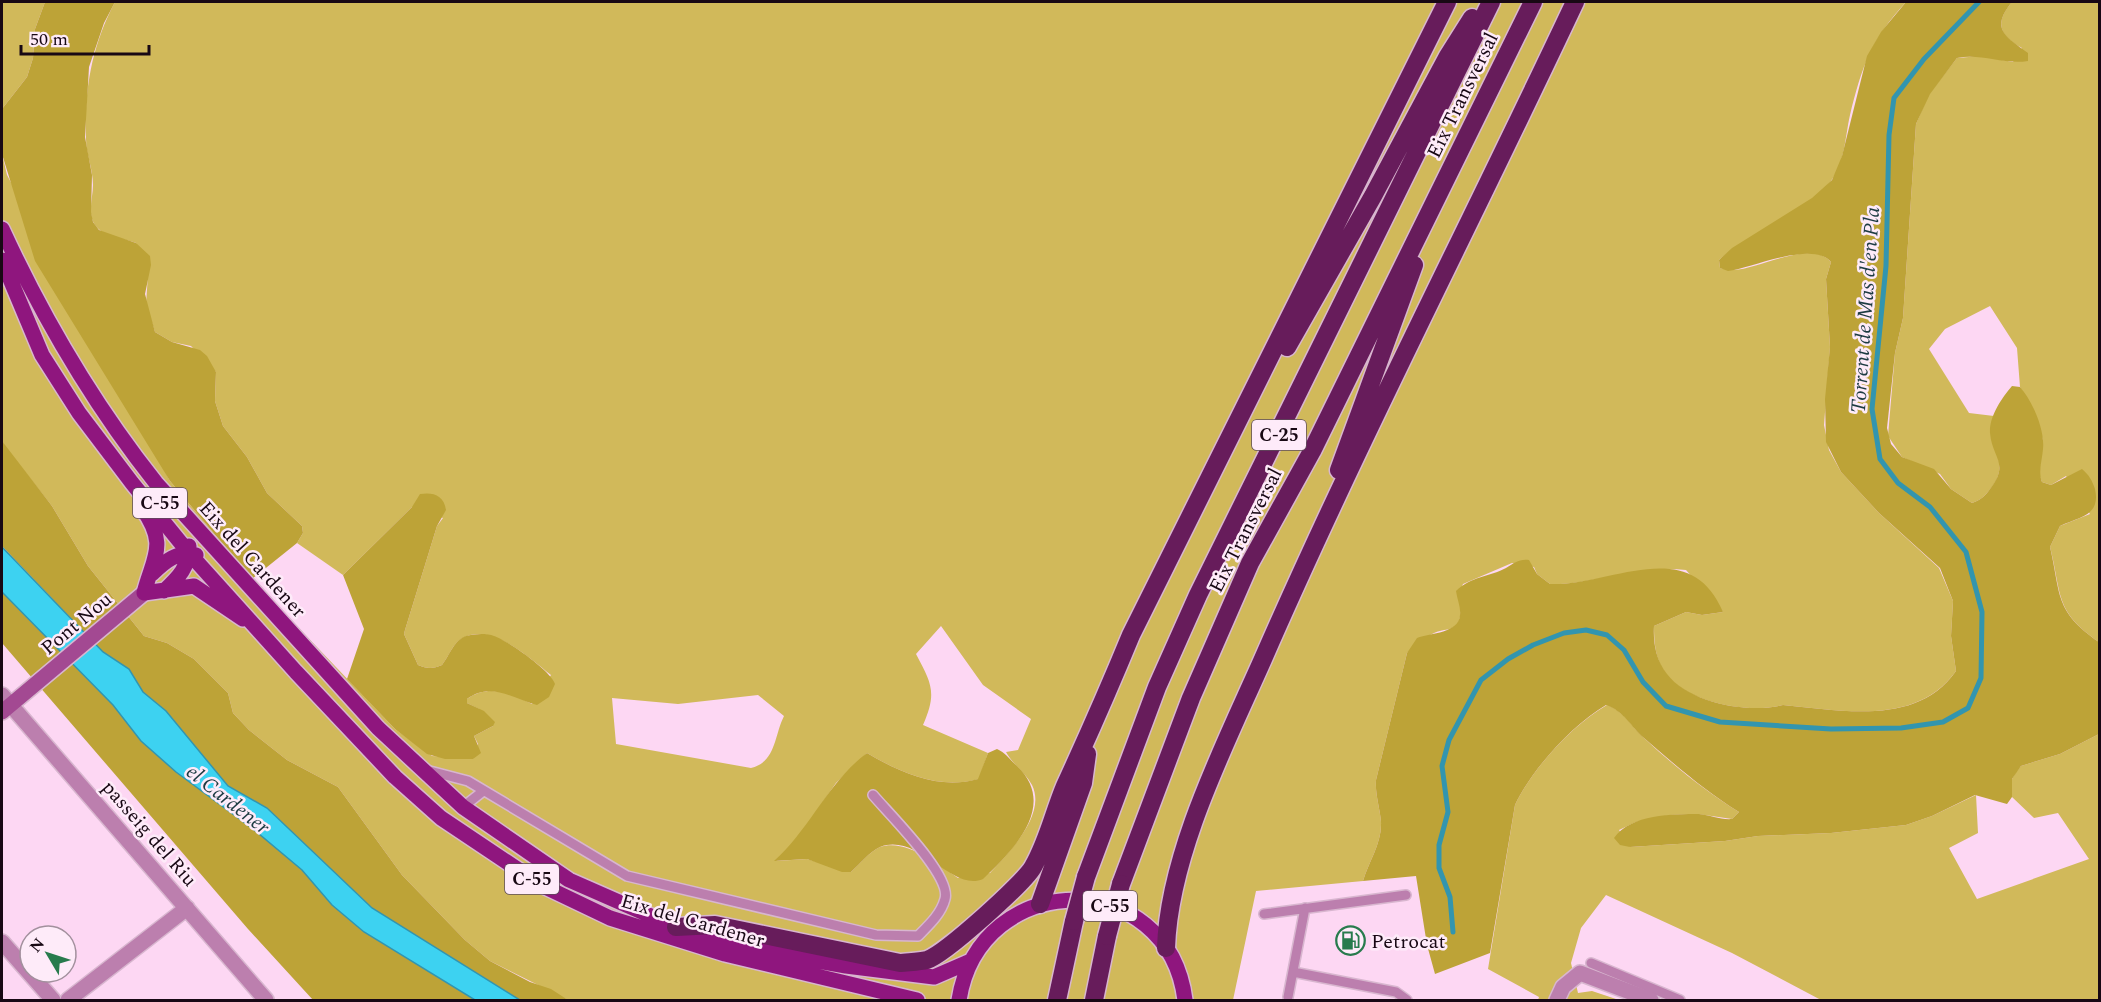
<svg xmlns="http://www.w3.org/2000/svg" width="2101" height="1002" viewBox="0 0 2101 1002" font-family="Spectral,serif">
	<rect width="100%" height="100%" fill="#fdd7f3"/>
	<!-- green -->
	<path fill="#d1b95a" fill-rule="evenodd" d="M2,2H45L35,29L33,58L27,77L2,109Z
		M115,2H1906C1871,40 1862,66 1850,115C1845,137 1845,162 1831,181C1808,211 1749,233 1719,260L1720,268C1724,269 1730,270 1734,270C1759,269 1812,239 1831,262L1826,279L1830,347L1824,425L1829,450L1841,472L1879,513L1939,568L1953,601L1951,636L1956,671C1916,727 1841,710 1783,705C1749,714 1684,703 1664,671C1655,657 1654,642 1654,626L1686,612L1702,615L1723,612L1686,570C1637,564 1596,585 1550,584L1537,574L1534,567L1512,563L1463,584C1455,603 1463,602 1460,617C1458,632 1444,628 1434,633C1425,637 1416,646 1407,653L1376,780C1375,795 1380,808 1381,822C1382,843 1369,861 1363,881L1256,891L1233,1000H568L490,961L465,940L402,875L338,787L287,760L249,730L233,713L228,693L194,659L167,643L144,636L88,566L52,506L6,448L2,441V154L7,175L170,481L252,579L395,729L432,756L473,759L478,744L474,736L493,726L479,709L467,703V699C488,684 511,693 532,704L551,675C530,659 490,620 461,639C452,645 449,656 442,665C433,669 427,669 418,665L404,634L405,630L437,526L443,518L412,507L343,575L297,543L303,533L302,526L267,493L247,457L223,426L215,401L216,372L191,346L172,342L155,332L146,304L148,275L136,243C123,238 103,237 95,225C87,214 93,197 93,185C93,169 86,154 86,139C84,90 92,45 115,2ZM941,626L983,685L1031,719L1018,750L1006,752C1013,765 1025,772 1032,785C1047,815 1008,853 990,873L958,878C939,864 905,838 880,847C869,852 860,864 851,872L807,859L776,861L800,835L836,783L867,753C901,773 939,790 979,779L988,753L923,725C937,693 932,684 916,654ZM758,695L784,716C774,736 776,762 751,768L616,744L612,698L678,704Z
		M2012,2H2099V642C2054,611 2062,594 2050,547L2060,526L2090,514L2066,476L2051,485L2042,482L2039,474L2043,440L2032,408L2020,387L2017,348L1990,306L1945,329L1929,349L1969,413L1994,416C1986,448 2012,462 1991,488C1985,496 1981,500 1972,503L1951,489L1940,474L1902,457L1888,436L1895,353L1903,318L1916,124L1929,94L1957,58L1980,56L2013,62L2022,48C1998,35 1995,22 2012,2Z
		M1607,705C1624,711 1631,726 1644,738C1673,765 1705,791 1739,812L1732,819L1698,814L1670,815L1636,822L1619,830L1630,847L1725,841L1758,836L1831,833L1906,825L1932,816L1976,795L1978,833L1949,848L1977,899L2089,859L2058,813L2034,818L2012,797V779L2016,772L2021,766L2060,754L2099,734V1000H1821L1732,953L1606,895L1581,928L1571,963L1578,993L1592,991L1619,1000H1538L1539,997L1488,969L1515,805C1532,769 1572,725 1607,705Z"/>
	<!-- forest -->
	<path fill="#bda337" d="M45,2H115L104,23L89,67L85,137L92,175L91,212L93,222L99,230L136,243L150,256L151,265L145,294L155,332L172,342L200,350L207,356L216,372L215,401L223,426L247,457L267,493L302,526L303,533L297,543L252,579L170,481L35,261L2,154V109L27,77L33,58L35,29Z
		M1906,2H2012C1990,29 2005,36 2028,53V61C2004,65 1981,53 1957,58L1930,94L1916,124L1903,318L1895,353L1887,428L1891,444L1902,457L1934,469L1951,489L1972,503C1981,500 1985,496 1990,489C2010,463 1992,458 1990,433C1989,416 2002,398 2012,386L2020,387C2033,402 2045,430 2043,449C2042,461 2038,471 2042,482L2051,485L2082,469C2089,475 2092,480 2095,489C2101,516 2079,517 2060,526L2050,547C2061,594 2054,611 2099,642V734L2060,754L2021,766L2012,779V797L2007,804L1975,795L1932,816L1906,825L1831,833L1758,836L1725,841L1630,847L1620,845L1614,838C1631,814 1673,814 1699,814C1710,815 1721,820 1732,819L1739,812C1705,791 1674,764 1644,738C1631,727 1624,711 1606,705C1572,725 1532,769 1515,805L1490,953L1435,974L1427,945L1416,876L1363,881C1369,861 1382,843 1381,822C1380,808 1375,795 1376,780L1407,653L1417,638C1431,633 1459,633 1460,615C1461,607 1457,599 1456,591C1472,576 1489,577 1506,568C1515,563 1518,559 1529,560L1537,574L1550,584C1611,586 1690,533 1723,612L1702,615L1686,612L1654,626C1653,643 1656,660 1667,674C1689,703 1749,714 1783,705C1841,710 1917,727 1956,671L1951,636L1953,601L1940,568L1879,513L1841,472L1826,442L1825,399L1830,347L1826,279L1831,262C1812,240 1753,268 1728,271L1720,268L1719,260L1732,248L1812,198L1832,180L1842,156L1867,56L1881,32Z
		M2,441L52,506L88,566L144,636L167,643L194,659L228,693L233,713L249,730L287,760L338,787L402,875L465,940L490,961L530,982L551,989L568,1000H520L372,908L267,808L228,786L166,711L143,692L129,669L103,652L2,546Z
		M420,494C433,492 444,495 446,510L437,526L405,630L404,634L418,665C427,669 433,669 442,665C450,655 453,641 466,636C474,634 486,633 494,636C507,640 551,671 555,684L549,697L537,705C513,699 491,681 467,699V703L484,711L495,722L493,726L474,736L481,753L473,759H445L427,754L395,729L347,679L364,629L343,575L412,507Z
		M2,592L113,705L141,741L176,772L253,829L302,870L332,905L364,932L475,1000H313L248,929L2,643Z
		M997,749C1006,753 1009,759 1017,766C1058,805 1014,850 983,879C952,893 919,832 880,847C869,852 860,864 851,872H842L807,859L774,861C810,829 828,782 867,753C901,773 939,790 978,779L988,753Z"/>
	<!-- water -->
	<path fill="#3dd2f1" stroke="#3295af" stroke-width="1.5" d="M2,547L103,652L129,669L143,692L166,711L228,786L267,808L372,908L520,1000H475L364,932L332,905L302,870L253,829L176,772L141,741L113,705L2,592Z"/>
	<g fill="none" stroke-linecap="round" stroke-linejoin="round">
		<!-- stream -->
		<path stroke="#3295af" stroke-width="5" d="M1453,932L1450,897L1439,868V845L1448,812L1442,766L1449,740L1481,680L1508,659L1533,645L1564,633L1586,630L1607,635L1624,650L1643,682L1666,706L1720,722L1831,729L1901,728L1943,722L1968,708L1981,678L1982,612L1966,552L1930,507L1898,483L1880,459L1872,409L1886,266L1889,135L1894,98L1924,59L1979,2"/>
		<defs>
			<path id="lane" d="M426,770L468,781L627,876L876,935L918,936C929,925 941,914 945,899C952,876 889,814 873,795
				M463,807L482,792
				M1264,914L1406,895
				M1591,963L1680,1000
				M1293,972L1396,992L1407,1000
				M1288,997L1305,908"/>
			<path id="street" d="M2,695L266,1000
				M2,942L53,1000
				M68,1000L187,908
				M1557,1000L1563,987L1580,973L1651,1000"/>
			<path id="secondary" d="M2,712L144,593"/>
			<path id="primary" d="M2,229C44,320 94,405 156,483L378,728L463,807L569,880L676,927L790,956L846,966L934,977L971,961
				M2,260L42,355L79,413L132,483L189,553L296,672L395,777L441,818L541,885L610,918L725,954L917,1000
				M142,508C168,545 154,555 144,593L194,586L243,619
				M152,574C164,562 178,550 196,555
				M164,591C179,577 189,567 189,546
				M959,1000C980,868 1168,866 1185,1000"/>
			<path id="highway" d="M1287,347L1373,196L1448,56L1472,18
				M1339,470L1414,265
				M1086,877L1157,687L1198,595L1491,2
				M1121,884L1191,698L1250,563L1312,451L1533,2
				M1040,904L1083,783L1087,754
				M676,927L715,925L900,963C908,962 919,962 927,960C945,954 1024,883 1033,867C1048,841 1054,812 1065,786C1088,736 1110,686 1131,635L1447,2
				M1166,948C1169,854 1225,745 1263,659C1360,437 1472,221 1575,2
				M1057,1000L1074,921
				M1094,1000L1107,936"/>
		</defs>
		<!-- lane casing -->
		<use href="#lane" stroke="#d8b6cf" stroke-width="12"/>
		<!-- street casing -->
		<use href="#street" stroke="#d8b6cf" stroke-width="18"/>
		<!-- secondary casing -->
		<use href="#secondary" stroke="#d8b6cf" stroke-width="18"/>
		<!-- primary casing -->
		<use href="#primary" stroke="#d8b6cf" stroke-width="18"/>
		<!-- highway casing -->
		<use href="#highway" stroke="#d8b6cf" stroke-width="21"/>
		<!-- lane -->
		<use href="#lane" stroke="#bc7fae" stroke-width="9"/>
		<!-- street -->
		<use href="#street" stroke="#bc7fae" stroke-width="15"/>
		<!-- secondary -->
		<use href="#secondary" stroke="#a34992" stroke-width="15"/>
		<!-- primary -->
		<use href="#primary" stroke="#8f167e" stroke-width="15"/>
		<!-- highway -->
		<use href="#highway" stroke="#671c5b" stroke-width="18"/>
		<defs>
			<path id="highway-bridge" d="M1074,921L1086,877
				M1107,936L1121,884"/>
		</defs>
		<!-- highway-bridge casing -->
		<use href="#highway-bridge" stroke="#d8b6cf" stroke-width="21" stroke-linecap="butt"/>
		<!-- highway-bridge -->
		<use href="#highway-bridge" stroke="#671c5b" stroke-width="18"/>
	</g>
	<!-- icons -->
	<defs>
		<symbol id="fuel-ring" viewBox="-11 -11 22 22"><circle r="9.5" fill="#feebf9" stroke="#287b4d" stroke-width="1.5"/><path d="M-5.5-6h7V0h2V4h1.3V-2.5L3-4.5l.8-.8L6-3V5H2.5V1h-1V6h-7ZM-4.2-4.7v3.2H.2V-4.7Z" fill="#287b4d"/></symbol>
	</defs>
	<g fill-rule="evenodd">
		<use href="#fuel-ring" x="1334" y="924" width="33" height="33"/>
	</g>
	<g text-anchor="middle" stroke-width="5" stroke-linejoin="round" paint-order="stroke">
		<!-- shield labels -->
		<g fill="#feebf9" stroke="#5d4c59" stroke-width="1.5">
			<rect x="1252" y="420" width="54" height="30" rx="4.5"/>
			<rect x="133" y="488" width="54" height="30" rx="4.5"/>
			<rect x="505" y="864" width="54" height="30" rx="4.5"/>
			<rect x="1083" y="891" width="54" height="30" rx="4.5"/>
		</g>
		<g font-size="18" font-weight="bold" fill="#180814">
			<text x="1279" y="441">C-25</text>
			<text x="160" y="509">C-55</text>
			<text x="532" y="885">C-55</text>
			<text x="1110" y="912">C-55</text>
		</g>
		<!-- street labels -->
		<g font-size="20" fill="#180814" stroke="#feebf9">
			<text transform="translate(1462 95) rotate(-64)" y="7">Eix Transversal</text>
			<text transform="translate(1245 530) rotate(-63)" y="7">Eix Transversal</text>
			<text transform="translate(253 559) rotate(48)" y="7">Eix del Cardener</text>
			<text transform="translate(76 623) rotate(-40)" y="7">Pont Nou</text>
			<text transform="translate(150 833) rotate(49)" y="7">passeig del Riu</text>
			<text transform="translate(693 920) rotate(16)" y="7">Eix del Cardener</text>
		</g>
		<!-- poi labels -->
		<g font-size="20" fill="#180814" stroke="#feebf9" text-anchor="start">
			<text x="1371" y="948">Petrocat</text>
		</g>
		<!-- water labels -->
		<g font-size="21" font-style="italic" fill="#1d3b42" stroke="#feebf9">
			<text transform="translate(1865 310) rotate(-86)" y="7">Torrent de Mas d'en Pla</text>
			<text transform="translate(228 799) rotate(38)" y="7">el Cardener</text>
		</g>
	</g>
	<!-- border -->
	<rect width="2101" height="1002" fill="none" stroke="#180814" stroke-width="6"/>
	<!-- north arrow -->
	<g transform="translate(48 954) rotate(309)"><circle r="28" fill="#feebf9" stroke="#a2909d" stroke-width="1.5"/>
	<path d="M0-4.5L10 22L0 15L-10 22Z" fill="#287b4d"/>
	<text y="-9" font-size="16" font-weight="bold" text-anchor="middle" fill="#180814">N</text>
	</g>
	<!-- scale -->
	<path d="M21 45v9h128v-9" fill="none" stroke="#180814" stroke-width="3"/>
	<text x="30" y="45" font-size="18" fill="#180814" stroke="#feebf9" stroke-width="4.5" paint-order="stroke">50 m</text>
</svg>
